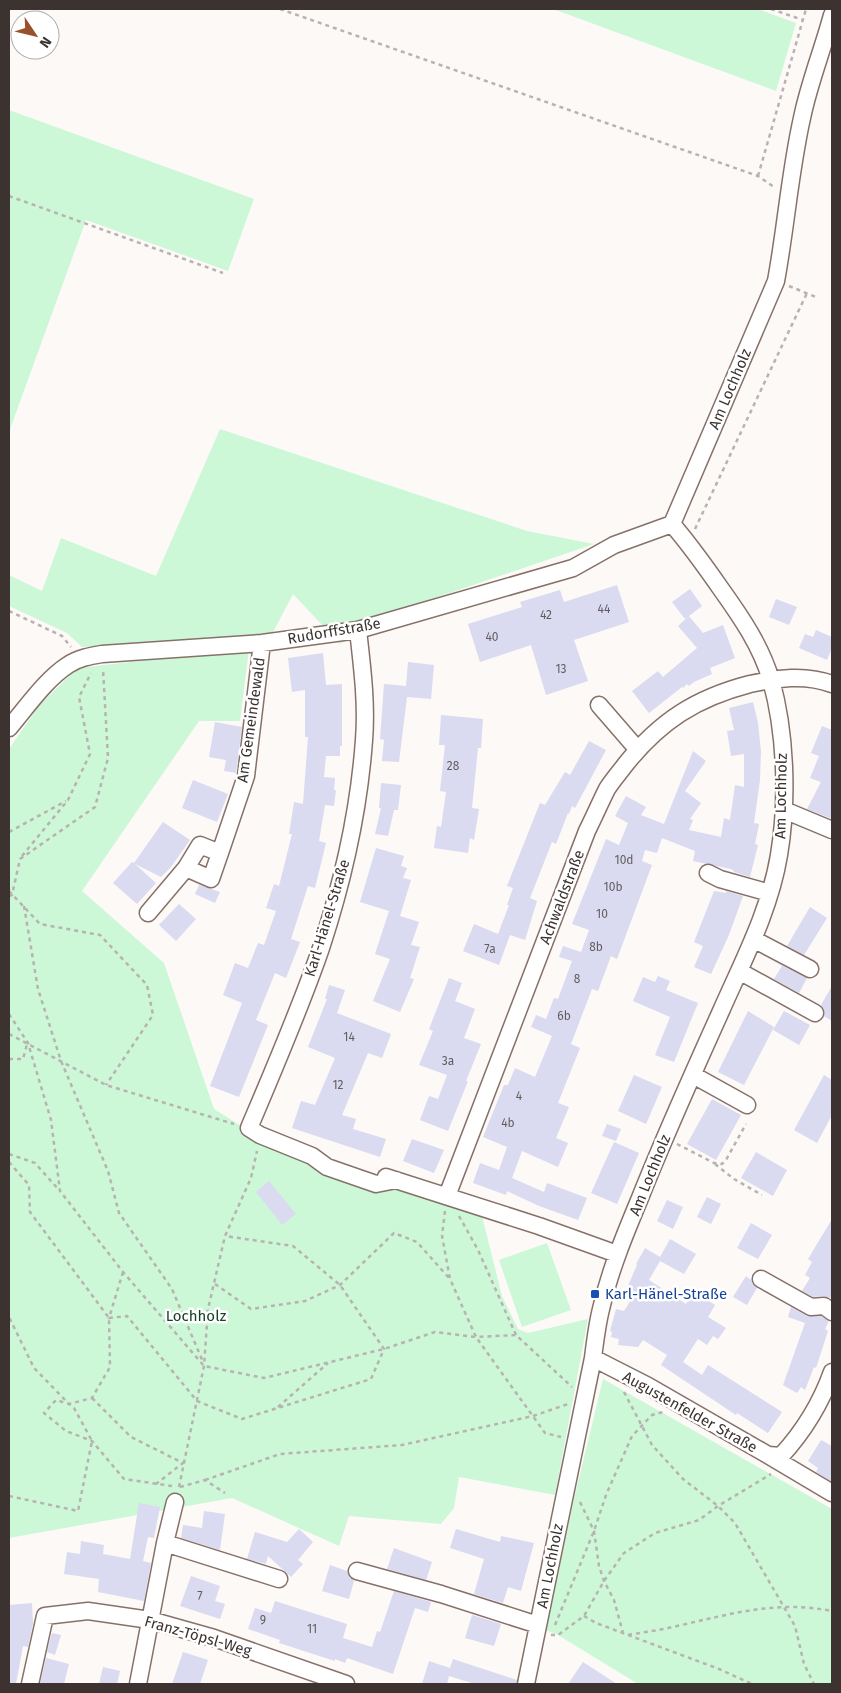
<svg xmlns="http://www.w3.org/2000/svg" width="841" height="1693" viewBox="0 0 841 1693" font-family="'Fira Sans',sans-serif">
	<rect width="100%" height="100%" fill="#fdf9f7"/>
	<!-- green -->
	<path fill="#ccf8d8" d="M553,9H758L796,23L776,91Z
		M9,110L254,199L228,271L86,220L9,432Z
		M220,429L527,531L594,544L373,619L340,644L293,594L270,638L82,647L67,633L9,606V575L42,591L61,538L156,576Z
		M249,649L240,721H199L82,891L164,963L214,1109L275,1147L481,1212L502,1296L518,1329L528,1333L588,1319L555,1495L459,1477L454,1508L441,1524L349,1516L339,1546L232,1498L9,1538V749L38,707L77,668Z
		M547,1243L571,1310L522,1327L499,1260Z
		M603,1379L832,1509V1684H638L558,1635L546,1630L574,1499Z"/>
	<!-- building -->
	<path fill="#dadaf0" d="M617,585L629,622L574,640L588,681L546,695L531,645L480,662L468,624L522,607L520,602L560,590L564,602Z
		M690,589L702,606L685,619L672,602Z
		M776,599L797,607L789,625L769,617Z
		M689,616L703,633L723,625L735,658L710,668L712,674L694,682L689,686L687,684L683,688L682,687L649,713L632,691L658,671L663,677L697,648L678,626Z
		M816,630L832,637V648L827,660L799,648L805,634L813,637Z
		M323,653L326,685L342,684V746H340V756H326L324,777L335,778L334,790H336L334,806L325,805L319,841L326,843L315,888L308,886L291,939L300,942L286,978L275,973L256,1020L268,1025L239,1097L210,1086L242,1003L223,995L235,963L248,968L258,943L264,945L276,911L266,908L274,884L279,886L292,834H289L294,802L303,804L308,737H305V690L292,692L288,658Z
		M408,662L434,665L431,699L407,697L399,762L382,761L384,740L380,739L384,684L406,686Z
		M753,702L758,723L761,751L760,780L754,823L759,824L755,844L758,845L750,877L734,872V871L731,869L693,861L695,851L662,838L657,853L645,850L642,861L652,865L617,959L611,956L598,991L592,989L571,1044L580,1048L558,1103L569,1107L556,1138L568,1143L558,1167L522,1151L512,1178L544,1192L547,1183L587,1198L578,1220L539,1206L507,1191L506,1195L473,1183L480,1163L499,1170L507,1147L483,1137L504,1085H508L515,1068L535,1077L552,1036L531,1027L536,1015L546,1019L554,998L558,999L572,961L559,957L563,946L581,952L589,930L572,924L606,839L619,845L628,823L615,816L626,796L646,807L641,815L664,824L693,751L706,761L685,791L701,803L690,819L693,820L689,830L721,837L724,818L730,820L735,785L744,787V754L731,756L727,731L734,730L729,708Z
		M441,715L483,719L481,748H478L472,808L479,809L474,840L470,838L468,853L434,848L437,826L441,827L446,792L440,791L445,745H439Z
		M215,722L242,727L236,773L224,771L226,760L209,757Z
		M822,726L832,730V819L807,809L821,782L810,778L819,756L811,753Z
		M589,741L606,750L575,808L572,806L569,814L568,813L556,844L552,842L530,898L537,901L525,940L510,935L499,965L463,951L474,924L498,934L509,905H507L513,888L507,886L540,803L545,805L565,772L570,775Z
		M193,780L228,794L217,822L182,808Z
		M381,783L401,785L398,810H394L388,836L375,834L381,808H379Z
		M163,822L190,840L171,867L161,877L135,864L156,883L137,904L113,883L132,862L134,863Z
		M376,848L404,856L401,866L407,868L403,878L411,880L400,916L419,922L411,945L420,947L410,978L414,979L400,1012L373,1001L390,959L375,954L389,911L360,902Z
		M199,885L220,892L215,903L195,894Z
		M714,891L726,893V891L743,896L729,935L711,974L694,967L703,946L694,942Z
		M179,904L196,919L176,941L159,925Z
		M810,907L827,918L804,955L787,946Z
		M771,960L807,978L799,993L774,979L782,966Z
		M658,976L670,981L666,990L698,1003L674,1062L655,1055L670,1017L633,1001L643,977L655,982Z
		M449,978L462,983L455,1001L475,1009L464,1038L481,1044L466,1081H468L448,1131L420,1120L429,1096L438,1099L447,1075L419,1065L433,1031L429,1029Z
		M329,985L345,990L337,1013L391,1034L382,1058L368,1053L342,1115L356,1119L353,1129L386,1139L380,1157L292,1128L301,1101L315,1105L335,1058L308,1047L327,999H325Z
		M832,986V1021L824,1016L825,1012L821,1005Z
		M748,1011L774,1027L744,1085L718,1072Z
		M784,1011L810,1025L799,1045L773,1030Z
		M634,1075L662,1087L646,1124L618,1111Z
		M824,1075L832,1080V1115L817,1143L794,1130Z
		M712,1099L741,1115L716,1160L687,1144Z
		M607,1124L621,1129L616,1141L602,1136Z
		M412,1139L444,1150L434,1173L403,1161Z
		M614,1142L639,1153L617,1204L591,1193Z
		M756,1152L787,1170L773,1196L741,1178Z
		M269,1181L296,1214L282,1225L256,1192Z
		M707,1197L721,1204L711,1224L697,1217Z
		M667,1200L683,1207L673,1229L657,1221Z
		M832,1219V1295L830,1298L823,1296L813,1297L802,1291L810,1278L805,1275L812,1262L808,1259Z
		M751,1223L772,1235L758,1259L737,1248Z
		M670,1239L696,1254L684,1274L660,1261L649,1280L686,1304L694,1291L715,1305L708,1317L726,1328L718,1339L713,1336L707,1345L698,1339L683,1362L702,1375L708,1365L782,1412L768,1433L737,1413L736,1415L661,1365L667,1355L643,1340L638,1347L618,1345L619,1339L611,1337L612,1332L610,1331L616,1309L624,1311L636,1292L627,1288L637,1265L636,1264L645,1248L660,1257Z
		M746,1276L751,1280L753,1284L757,1288L747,1305L733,1297Z
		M791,1307L807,1316H821L829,1321L825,1329L828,1331L816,1368L814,1367L805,1390L801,1387L797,1393L783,1385L805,1323L788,1317Z
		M821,1440L832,1446V1482L816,1472L818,1468L808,1461Z
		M139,1503L160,1507L154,1538L148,1537L143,1561L151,1563L144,1601L98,1592L99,1579L64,1574L67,1552L80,1554L81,1541L104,1545L103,1554L130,1559Z
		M204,1511L225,1514L220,1550L181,1538L183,1525L202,1528Z
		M299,1529L313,1542L298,1560L303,1564L291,1577L268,1556L266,1564L247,1559L255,1532L287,1542Z
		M456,1529L500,1542L501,1536L534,1543L521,1591L508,1587L503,1603L474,1594L484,1559L450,1548Z
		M394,1548L432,1562L426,1580L387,1569Z
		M330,1565L347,1571L350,1578L354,1581L349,1599L322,1591Z
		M191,1576L220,1586L215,1601L225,1604L220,1619L180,1606Z
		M394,1591L431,1602L428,1612L415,1608L393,1674L347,1658L345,1663L335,1659V1661L279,1643L280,1640L248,1629L255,1608L271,1613L275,1601L347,1624L343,1638L372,1647L377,1631L380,1632Z
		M32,1603L33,1623L28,1647L23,1646L16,1684H9V1605Z
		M472,1615L501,1624L494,1646L465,1638Z
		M52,1633L61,1635L55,1655L47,1652Z
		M183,1652L208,1660L200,1684H172Z
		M46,1658L69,1664L64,1684H40Z
		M453,1659L517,1680L516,1684H475L449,1676L447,1684H422L429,1661L450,1668Z
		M583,1662L617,1684H568Z
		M103,1667L120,1671L117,1684H99Z"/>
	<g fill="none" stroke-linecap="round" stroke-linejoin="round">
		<defs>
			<path id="minor" d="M672,524L776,281C786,227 790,171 802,118C809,83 823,49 832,15
				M358,630C362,666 367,703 364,740C359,810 343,881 321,948C300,1009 274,1069 249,1128L260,1135L312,1156L327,1167L376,1184L396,1180
				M599,705L638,750
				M9,728C26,708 46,679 68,665C78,658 90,656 102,654L262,643L358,630L573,568L614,545L672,524
				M784,810L832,830
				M220,853L211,879L186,868L200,845L220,853L246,776L262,643
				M708,873L720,879L770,893
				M148,913L186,868
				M753,939L810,969
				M739,971L815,1013
				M693,1075L747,1105
				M386,1177L539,1226L617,1254
				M447,1196L587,831C594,817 600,803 607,789C612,781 619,773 625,765C660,721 696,698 750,684C778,678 805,674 832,684
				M761,1279L811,1307L824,1306L832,1312
				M593,1358L648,1386L768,1455L781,1456C803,1432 821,1403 832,1372
				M768,1455L832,1493
				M165,1543L279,1579
				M357,1571L441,1594L538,1625
				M30,1684L45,1616L88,1611L150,1620L214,1638L346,1684
				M138,1684L165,1543L175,1502
				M526,1684L593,1358C595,1342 597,1325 601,1309C610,1270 625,1234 640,1198C665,1135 693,1073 721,1011C743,961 770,910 779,855C788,801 786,733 771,680C761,646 741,617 721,589C705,566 690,545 672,524"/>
		</defs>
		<!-- minor casing -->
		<use href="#minor" stroke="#867169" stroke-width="19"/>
		<!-- path -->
		<path stroke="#b8b2b0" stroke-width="2.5" stroke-dasharray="4 4" stroke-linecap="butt" d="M280,9L758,176L774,187
			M771,9L803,20
			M758,176L806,9
			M9,196L223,273
			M789,286L816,297
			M695,529L807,293
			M9,611L62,636L71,647
			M9,832L66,801
			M22,856L68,800L90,754L79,697L91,673
			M9,891L40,924L100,935L147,985L153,1015L106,1085
			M9,896L12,895L20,859L95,807L108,758L103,669
			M24,906L38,989L61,1061L108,1171L119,1213L172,1289L203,1362
			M9,1014L28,1043L51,1120L60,1191L123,1272L204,1366L264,1378L384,1349L435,1332L476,1337L545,1433L561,1437
			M9,1034L106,1085L234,1124
			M9,1059H23L27,1044
			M677,1144L714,1163L722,1164L726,1160L746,1124
			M9,1154L35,1163L59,1190
			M9,1162L29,1185L30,1212L109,1318L110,1367L92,1398L69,1404L34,1368L9,1317
			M715,1164L734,1179L762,1195
			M445,1211L442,1236L450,1279L476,1337L516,1335L572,1387
			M459,1216L478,1250L516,1335
			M123,1272L109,1318L127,1316L197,1401L242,1419L371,1379L384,1349L340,1285L293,1246L225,1236
			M215,1284L251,1309L305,1301L340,1285L394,1233L417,1242L449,1278
			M624,1392L652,1445L683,1479L718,1506L735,1523L795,1626L804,1664L814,1684
			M92,1398L131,1437L183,1463L156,1484
			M278,1407L328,1363
			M205,1480L280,1454L402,1445L533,1416L568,1404
			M179,1487L204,1366L208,1309L225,1236L251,1178L257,1151
			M180,1487L205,1480L225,1493
			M9,1496L78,1511L92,1441L74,1408L69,1404L56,1400L44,1413L66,1431L92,1441L124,1479L172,1486
			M580,1502L594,1531L599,1566L604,1581L614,1600L623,1633
			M584,1616L596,1623L719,1669L752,1684
			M555,1625L594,1531L606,1495L632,1436L652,1415L663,1412
			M551,1635H558L584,1616L604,1581L624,1553L655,1533L699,1520L718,1506L771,1474
			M628,1635C645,1632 661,1630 677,1626C731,1614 776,1600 832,1611"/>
		<!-- minor -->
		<use href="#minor" stroke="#fff" stroke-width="16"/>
	</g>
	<!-- markers -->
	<rect fill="#1a4fb4" stroke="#fff" stroke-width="2" x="590" y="1289" width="10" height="10" rx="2.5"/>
	<g text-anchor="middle" stroke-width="5" stroke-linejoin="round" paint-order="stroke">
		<!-- number labels -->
		<g font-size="12" fill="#645d60">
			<text x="604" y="613">44</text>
			<text x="546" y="619">42</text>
			<text x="492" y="641">40</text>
			<text x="561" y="673">13</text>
			<text x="453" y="770">28</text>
			<text x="624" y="864">10d</text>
			<text x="613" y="891">10b</text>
			<text x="602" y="918">10</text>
			<text x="596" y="951">8b</text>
			<text x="490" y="953">7a</text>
			<text x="577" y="983">8</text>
			<text x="564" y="1020">6b</text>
			<text x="349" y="1041">14</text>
			<text x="448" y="1065">3a</text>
			<text x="338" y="1089">12</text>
			<text x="519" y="1100">4</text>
			<text x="508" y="1127">4b</text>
			<text x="200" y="1600">7</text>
			<text x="263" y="1624">9</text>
			<text x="312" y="1633">11</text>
		</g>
		<!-- street labels -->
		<g font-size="15" fill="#3c3330" stroke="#fff">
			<text transform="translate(730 389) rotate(-67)" y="5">Am Lochholz</text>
			<text transform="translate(334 631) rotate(-10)" y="5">Rudorffstraße</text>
			<text transform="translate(251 720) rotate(-82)" y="5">Am Gemeindewald</text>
			<text transform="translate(781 796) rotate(-89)" y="5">Am Lochholz</text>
			<text transform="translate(562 897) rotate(-69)" y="5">Achwaldstraße</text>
			<text transform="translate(327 918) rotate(-73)" y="5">Karl-Hänel-Straße</text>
			<text transform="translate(650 1175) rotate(-68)" y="5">Am Lochholz</text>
			<text transform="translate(690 1412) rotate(29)" y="5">Augustenfelder Straße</text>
			<text transform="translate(550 1566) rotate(-79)" y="5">Am Lochholz</text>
			<text transform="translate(198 1636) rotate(16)" y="5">Franz-Töpsl-Weg</text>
		</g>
		<!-- transit labels -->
		<g font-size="15" fill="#164399" stroke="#fff" text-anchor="start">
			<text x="605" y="1299">Karl-Hänel-Straße</text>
		</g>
		<!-- park labels -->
		<g font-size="15" fill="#144126" stroke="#fff">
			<text x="196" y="1321">Lochholz</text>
		</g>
	</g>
	<!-- border -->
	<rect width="841" height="1693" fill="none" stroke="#3c3330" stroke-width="20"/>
	<!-- north arrow -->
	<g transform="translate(35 35) rotate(125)"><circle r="24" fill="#ffffff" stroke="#b1adac"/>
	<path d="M0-4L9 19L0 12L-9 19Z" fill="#98512b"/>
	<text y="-8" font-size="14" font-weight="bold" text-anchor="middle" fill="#3c3330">N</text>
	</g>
</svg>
